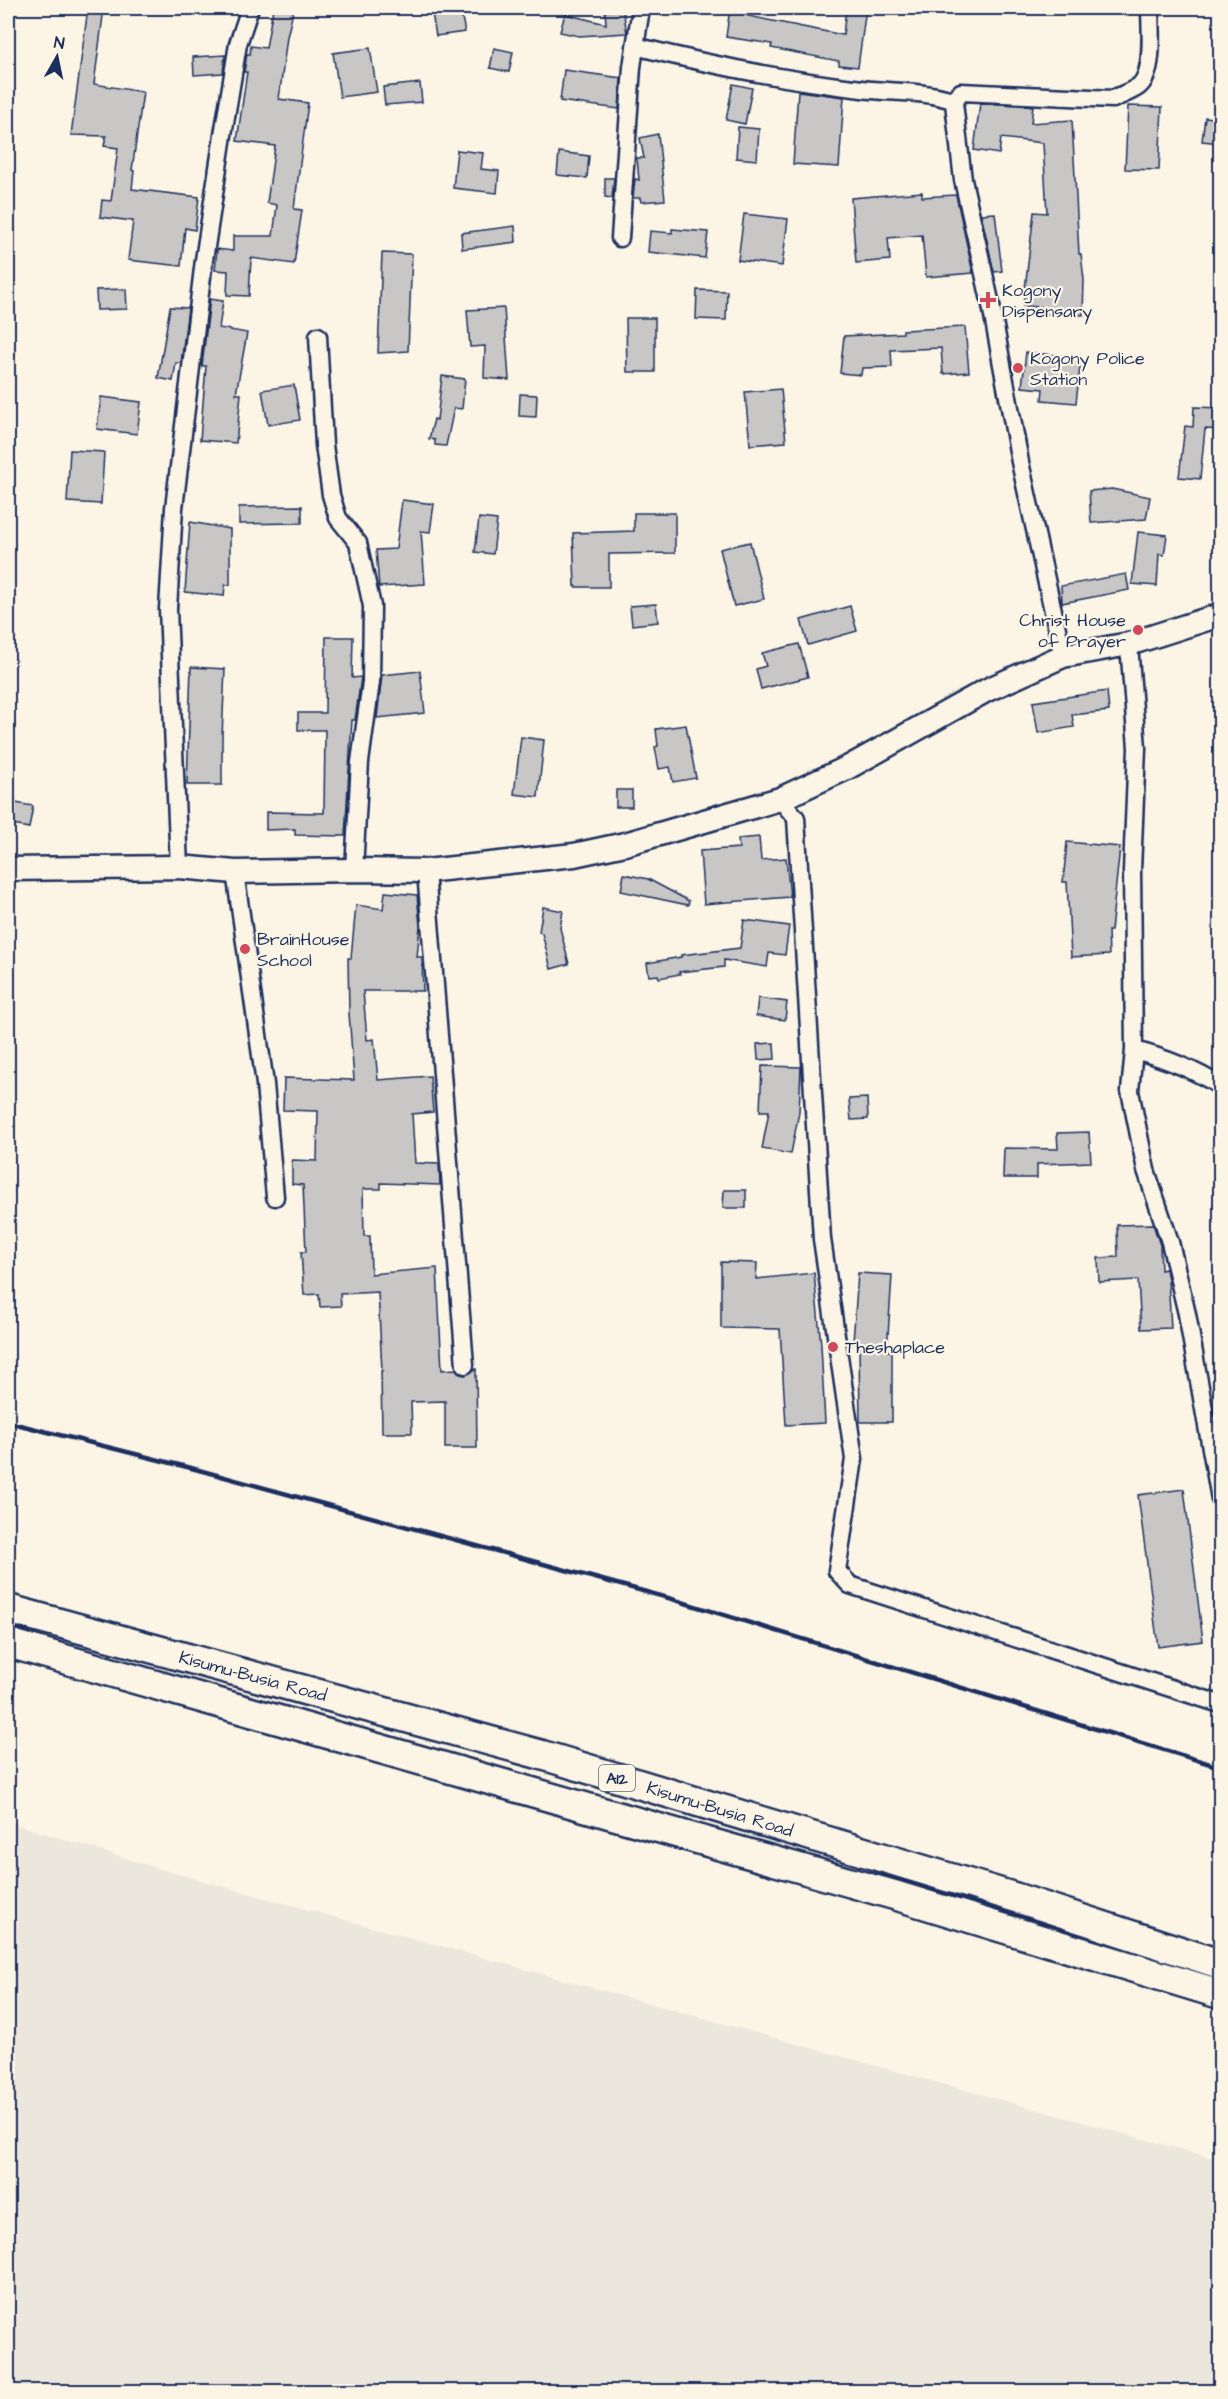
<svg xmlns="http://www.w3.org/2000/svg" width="1228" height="2399" viewBox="0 0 1228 2399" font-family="'Architects Daughter',sans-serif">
	<rect width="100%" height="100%" fill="#fcf5e5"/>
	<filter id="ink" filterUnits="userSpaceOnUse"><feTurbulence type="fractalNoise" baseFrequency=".0167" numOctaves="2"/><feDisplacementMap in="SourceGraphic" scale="12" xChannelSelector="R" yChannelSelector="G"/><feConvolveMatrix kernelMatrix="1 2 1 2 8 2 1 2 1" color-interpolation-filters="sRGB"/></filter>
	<g filter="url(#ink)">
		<!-- built -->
		<path fill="#ece7dc" d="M8,1822L167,1871L1220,2160V2391H8Z"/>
		<!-- building -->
		<path fill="#c8c7c6" stroke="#1b2f5e" stroke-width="1.5" d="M88,8H104L94,84L143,92L132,170L134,171L132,189L199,197L195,230L185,228L181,266L128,260L133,221L100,217L102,200L111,201L118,148L104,146L106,136L71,135Z
			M273,8H294L287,37L279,99L308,103L294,209L302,210L294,264L251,258L249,296L227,295L228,271L215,270L217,249L233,251V236H273L277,205L267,203L275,146L237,141L247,72H244L247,54H250L251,46L266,48Z
			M431,8H460L465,32L436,36Z
			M730,8H749L748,16L843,35L846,8H866L858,67L839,65V61L771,48L772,44L726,37Z
			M623,10L627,33L579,36L560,32L565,14L606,24L605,11Z
			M370,48L377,92L340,97L333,53Z
			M494,48L513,52L509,72L490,68Z
			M225,55L223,73L194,75L193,57Z
			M564,70L621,78L619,109L560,101Z
			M420,83L422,102L385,105L383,87Z
			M733,84L752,88L745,124L726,120Z
			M798,91L844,97L839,167L793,164Z
			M980,103L1033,106L1031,123L1072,120L1079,254H1081L1084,280L1083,315L1041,314L1042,307L1023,306L1034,212L1047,213L1043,143L1001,138L999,154L974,150Z
			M1128,106L1162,107L1159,170L1125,169Z
			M1205,117L1221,119V143L1202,141Z
			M738,127L759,129L757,160L736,158Z
			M658,134L665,200L641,202L640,198H633L635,179L639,180L637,158H644L640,138Z
			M457,150L483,153L481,169L499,171L497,193L453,188Z
			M559,152L589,156L587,178L557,175Z
			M605,178H614L612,198L605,197Z
			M922,192V197L956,195L973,273L926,277L922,235L888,238L890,260L856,263L851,198Z
			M995,213L1002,271L994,272L981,214Z
			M744,214L788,219L782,266L738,260Z
			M515,226L516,242L462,249L461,233Z
			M672,229L708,232L705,258L648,252L650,231L672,233Z
			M382,253L412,254L408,351L378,353Z
			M126,289L127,309L97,310L96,290Z
			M697,290L727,291L726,320L696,319Z
			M210,299L223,301L219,328L247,333L236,394H241L236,443L200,440L206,366H202Z
			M170,307L188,308L181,363H176L173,381L158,378Z
			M504,308L509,380L484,378L485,346L470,347L467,310Z
			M626,318H655V372H627Z
			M965,327L969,372L943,374L941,348L891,350L892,367L862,368L861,375L840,373L844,336L903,333V330Z
			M1026,352L1081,358L1076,403L1042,400L1043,389L1022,387Z
			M442,376L465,379L462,409L454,408L446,446L435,445V440L429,439L434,419L437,420Z
			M294,385L300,420L268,425L262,390Z
			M781,389L786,442L750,445L745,392Z
			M520,394L537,395L536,417L519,416Z
			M101,397L141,402L137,434L97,429Z
			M1194,407L1221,408V430L1205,429L1200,479L1179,477L1185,426L1193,427Z
			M70,450L104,452L101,504L67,502Z
			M1112,489L1150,497L1146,519L1091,523L1089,491Z
			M402,500L434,504L430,532L421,531L425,584L379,587L376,550L396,549Z
			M302,506V523L239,524V507Z
			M634,513H675V553L609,554V587H575L573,533L634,531Z
			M479,518L497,520L493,554L475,552Z
			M190,522L230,529V585H225L224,596L185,592Z
			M1138,532L1167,535L1164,555L1159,554L1157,586L1132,584Z
			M750,542L764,599L734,606L720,549Z
			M1126,574L1129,590L1062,603L1061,586Z
			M656,604L658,622L632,625L630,606Z
			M850,606L857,631L808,645L801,620Z
			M326,637H353L352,678L361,677L355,720H352L345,836L295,835V829L266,830V812L324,813L325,730H298V713H325Z
			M799,644L808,677L761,689L756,669L766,666L762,653Z
			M191,667L225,669L222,737V785H187Z
			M420,671L425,713L377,718L382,675Z
			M1107,691L1109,711L1072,715L1074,727L1038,733L1033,702Z
			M686,725L696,778L673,782L670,767L659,769L655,747L658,746L656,729Z
			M521,737L544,740L538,797L514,794Z
			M616,790H632V807H616Z
			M10,802L33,806L29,828L8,824Z
			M759,837L761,860L786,858L790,897L704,904L700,851L739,848L738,839Z
			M1067,842L1120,847L1111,931H1108L1109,955L1071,957L1067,882H1063Z
			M624,874L648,879L689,901L688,905L621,891Z
			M385,892L417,895L420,926L417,957H422L423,991H363L367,1040L374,1039L378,1080L430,1076L433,1112L412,1114L415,1163L439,1164L440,1185L381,1183V1189H363L364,1236H370L371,1274L437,1268L442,1370L456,1369L460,1374L465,1375L476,1369L477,1448H445V1401L411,1402L412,1433H382L381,1371H382L378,1292L340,1294L341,1306L320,1307L319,1294L304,1295L301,1252H306L303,1185L292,1184V1160L317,1161L318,1111L283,1110L284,1078L354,1080L349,1013L348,958H351L356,905L383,909Z
			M543,907L563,911L560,928L569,964L551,969L542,933L539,932Z
			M744,920L789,926L785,955L769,953L767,967L724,960V967L679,972L680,974L659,978L658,975L649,976L647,963L681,957V955L740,948Z
			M758,998L787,1002L785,1020L756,1016Z
			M774,1043L775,1059L758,1060L757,1044Z
			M762,1066L801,1067L799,1112L791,1154L762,1149L769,1111H760Z
			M867,1098L868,1119L851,1120L849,1099Z
			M1089,1132L1091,1162L1037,1164V1178H1003L1004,1148L1058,1149L1057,1133Z
			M724,1190H746V1208H723Z
			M1153,1224L1160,1245L1161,1270L1166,1269L1168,1279L1171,1328L1141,1329L1138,1280L1099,1282L1098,1258L1118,1257L1117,1225Z
			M721,1262L757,1263L756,1279L814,1273L821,1345L825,1423L786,1425L780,1329L721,1328Z
			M858,1273L892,1275L887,1351H892V1422H860L859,1344L853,1343Z
			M1184,1489L1203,1641L1158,1647L1138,1495Z"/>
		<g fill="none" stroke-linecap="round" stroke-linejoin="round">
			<defs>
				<path id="street" d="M635,46C710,65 785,80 862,89C894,93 921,90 953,100L954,103
					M620,238L632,67L641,8
					M318,336L324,445L331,495L338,518L358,543L372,606L371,682L360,762L354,870
					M1129,644L1137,748L1132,871L1134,1050L1130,1091L1146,1170L1170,1242L1187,1314L1220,1499
					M1063,656L1020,462L991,305L963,180L954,103L961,92L1113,99C1121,95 1131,92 1139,86C1155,73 1150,27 1150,8
					M780,799L796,818L822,1239L854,1459L837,1571L850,1585L1220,1704
					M179,867L168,609L174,508L204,260L223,135L238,44L250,8
					M426,871L465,1365
					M235,872L265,1084L275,1197
					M1134,1050C1165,1058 1193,1069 1220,1086"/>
				<path id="secondary" d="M8,869L179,867L235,872L354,870L426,871L574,855L625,844L780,799L849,767L987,690L1063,656L1129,644L1220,615"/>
				<path id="highway" d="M8,1609L542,1755L1017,1898L1220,1964
					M8,1643L894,1895L1220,1994"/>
			</defs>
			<!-- street casing -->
			<use href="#street" stroke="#1b2f5e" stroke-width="21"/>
			<!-- secondary casing -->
			<use href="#secondary" stroke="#1b2f5e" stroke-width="27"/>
			<!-- highway casing -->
			<use href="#highway" stroke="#1b2f5e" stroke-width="33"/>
			<!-- street -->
			<use href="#street" stroke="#fcf5e5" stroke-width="16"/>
			<!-- secondary -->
			<use href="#secondary" stroke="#fcf5e5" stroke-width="22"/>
			<!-- highway -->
			<use href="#highway" stroke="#fcf5e5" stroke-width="28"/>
			<!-- rail -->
			<path stroke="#1b2f5e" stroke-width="4.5" d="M8,1422L195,1469L672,1599L1220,1767"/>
		</g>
	</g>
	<!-- markers -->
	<g fill="#d1495b" stroke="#fcf5e5" stroke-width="2">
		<path d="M985 291h6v6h6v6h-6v6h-6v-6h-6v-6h6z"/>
		<circle cx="1018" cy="368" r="6"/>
		<circle cx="1138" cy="630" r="6"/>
		<circle cx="245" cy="949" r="6"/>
		<circle cx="833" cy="1347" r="6"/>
	</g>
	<g text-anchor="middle" stroke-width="4.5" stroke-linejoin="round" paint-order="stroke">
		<!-- shield labels -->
		<rect fill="#fcf5e5" stroke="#5e6a86" stroke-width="1.5" x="599" y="1765" width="36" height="26" rx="4.5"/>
		<g font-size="16" font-weight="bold" fill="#1b2f5e">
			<text x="617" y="1784">A12</text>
		</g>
		<!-- poi labels -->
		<g font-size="18" fill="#1b2f5e" stroke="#fcf5e5" text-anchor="start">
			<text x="1002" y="296">Kogony<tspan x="1002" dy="21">Dispensary</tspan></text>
			<text x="1030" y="364">Kogony Police<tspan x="1030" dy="21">Station</tspan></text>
			<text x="1126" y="626" text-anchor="end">Christ House<tspan x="1126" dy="21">of Prayer</tspan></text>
			<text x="257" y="945">BrainHouse<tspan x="257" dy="21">School</tspan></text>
			<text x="845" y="1353">Theshaplace</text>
		</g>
		<!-- street labels -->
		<g font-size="18" fill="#1b2f5e" stroke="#fcf5e5">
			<text transform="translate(253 1676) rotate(15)" y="6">Kisumu-Busia Road</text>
			<text transform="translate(720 1809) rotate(17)" y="6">Kisumu-Busia Road</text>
		</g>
	</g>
	<!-- margin -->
	<rect width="1228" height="2399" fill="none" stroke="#fcf5e5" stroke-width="30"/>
	<rect x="15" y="15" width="1198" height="2369" fill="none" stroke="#1b2f5e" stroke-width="2" filter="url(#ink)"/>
	<!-- north arrow -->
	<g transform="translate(57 57) rotate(9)" stroke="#fcf5e5" stroke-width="4.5" paint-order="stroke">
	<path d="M0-4.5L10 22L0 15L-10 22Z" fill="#1b2f5e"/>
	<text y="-9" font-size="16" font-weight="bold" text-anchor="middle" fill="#1b2f5e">N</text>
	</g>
</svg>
